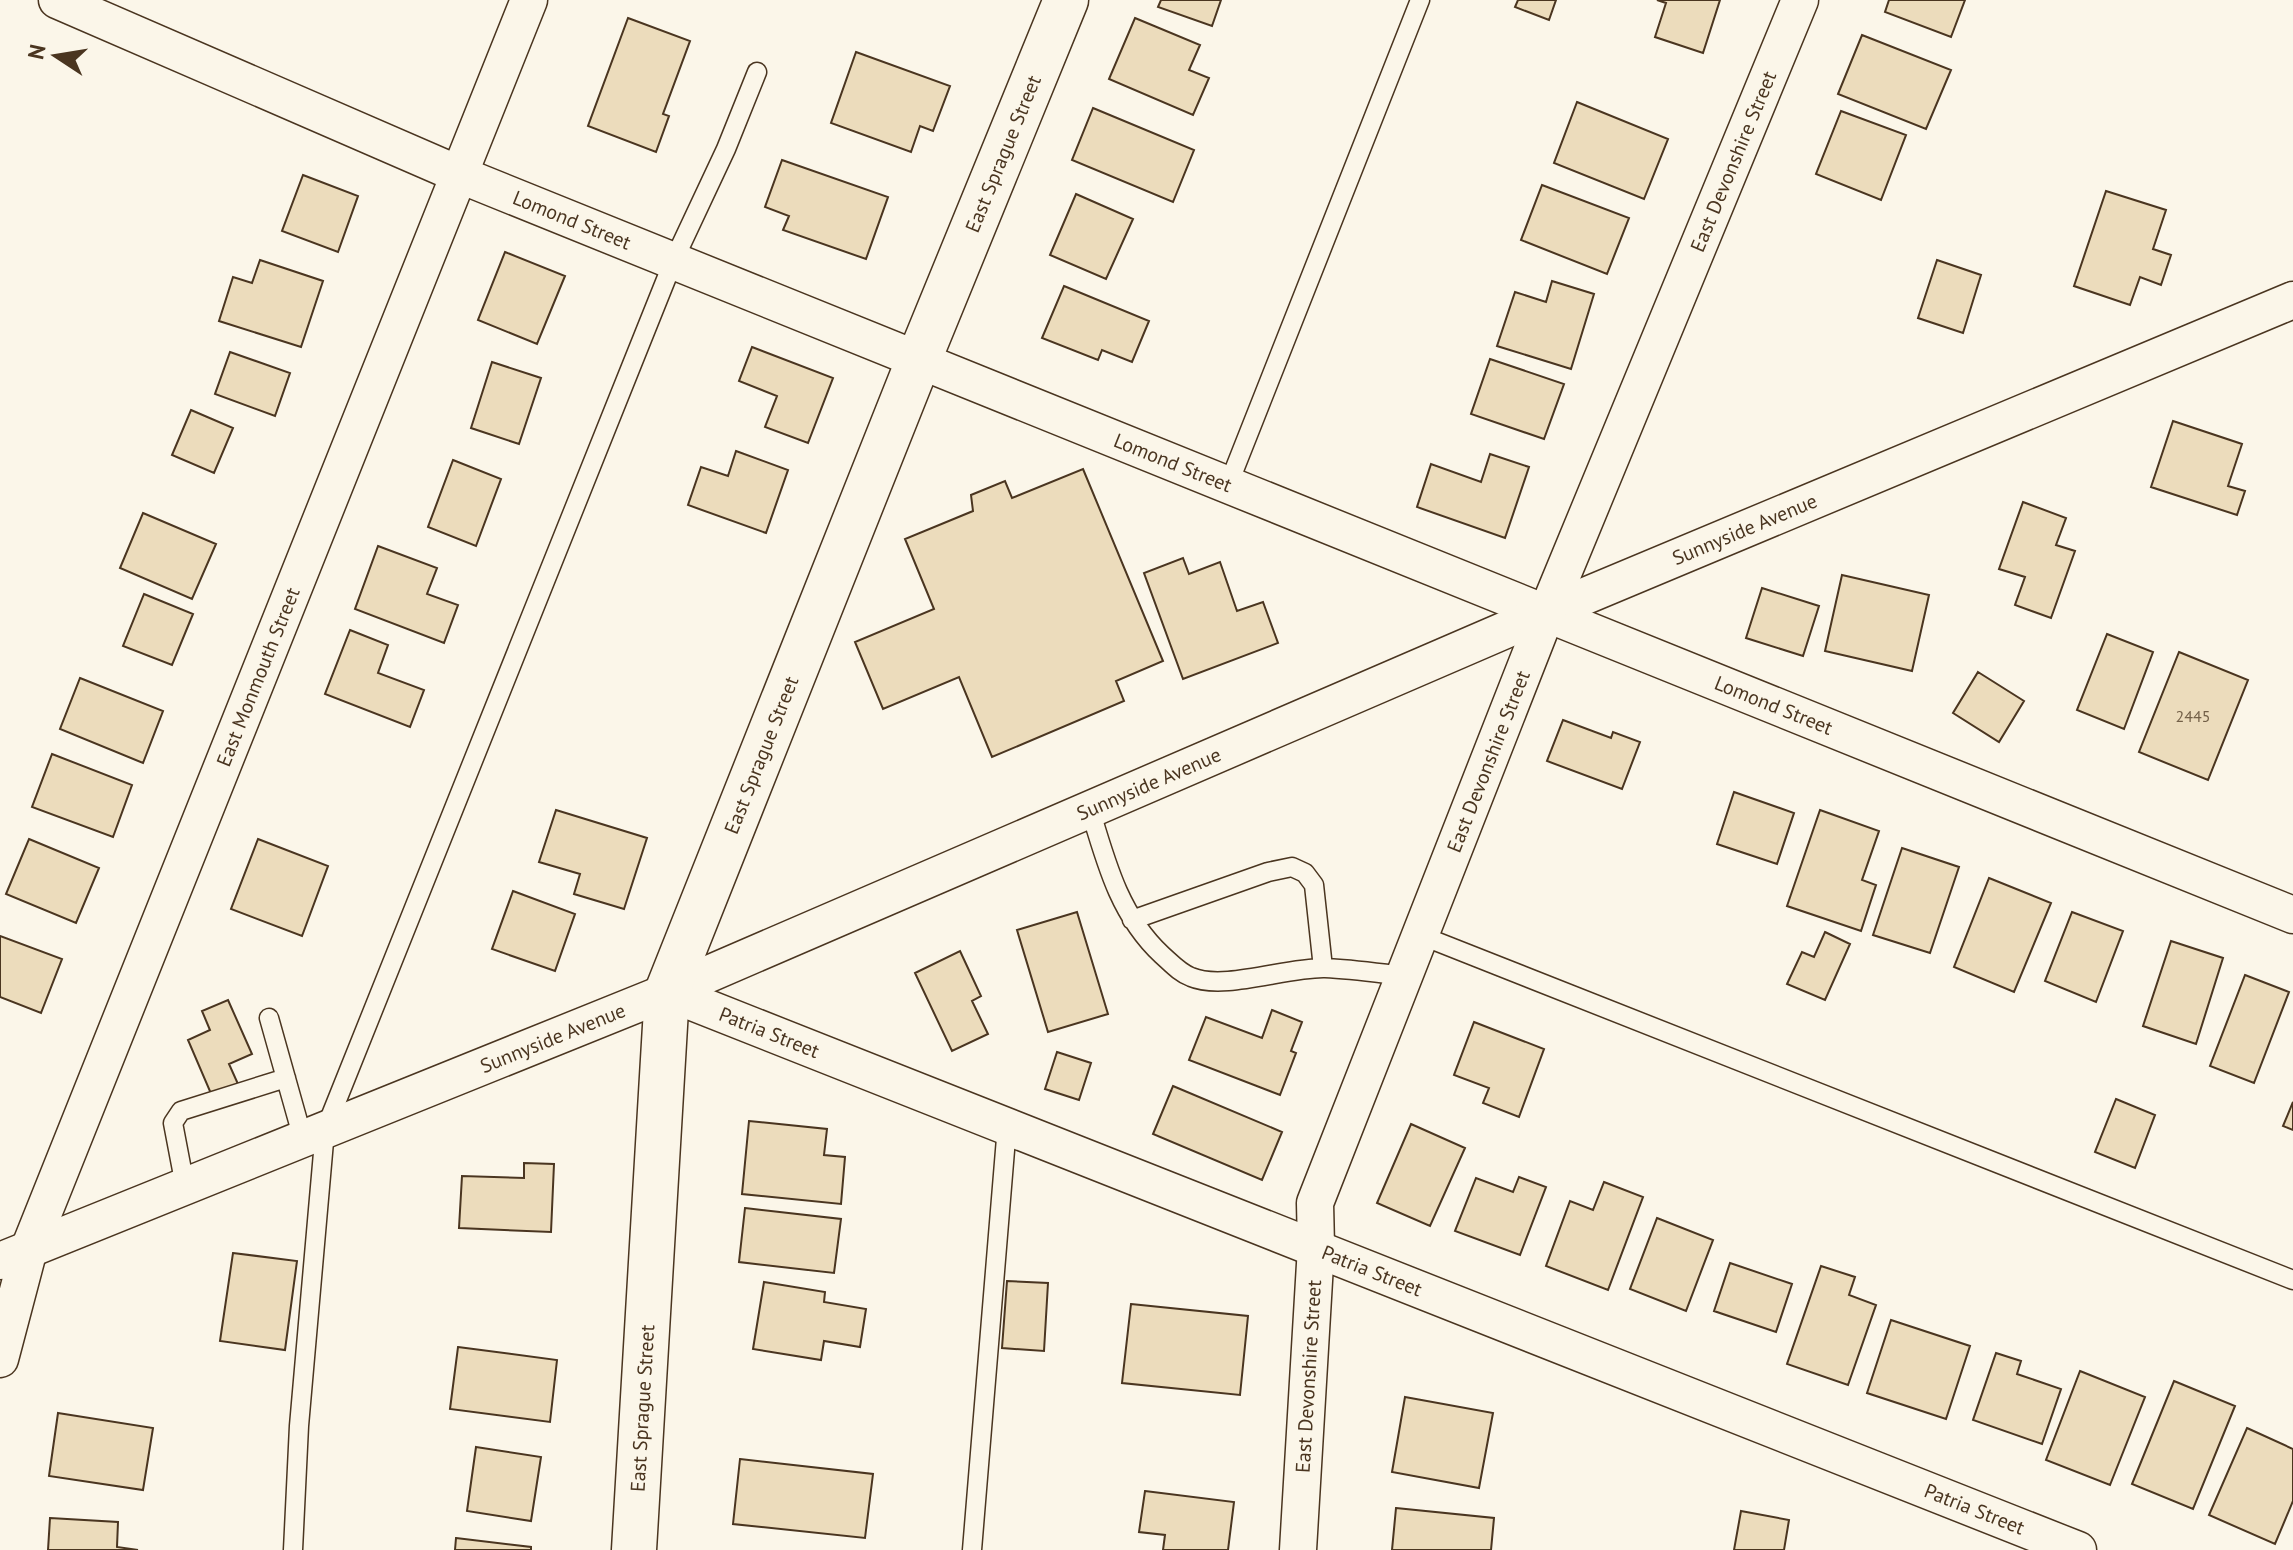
<svg xmlns="http://www.w3.org/2000/svg" width="2293" height="1550" viewBox="0 0 2293 1550" font-family="'PT Sans',sans-serif">
	<rect width="100%" height="100%" fill="#fbf6e9"/>
	<!-- building -->
	<path fill="#ecdcbc" stroke="#4a3520" stroke-width="2" d="M1161,0H1221L1212,26L1158,7Z
		M1518,0H1556L1549,20L1515,7Z
		M1657,0H1720L1703,53L1655,37L1666,3Z
		M1889,0H1965L1951,37L1885,12Z
		M628,18L690,41L663,114L669,116L656,152L588,126Z
		M1135,18L1200,45L1189,70L1209,78L1193,115L1109,79Z
		M1862,35L1951,70L1926,129L1838,94Z
		M856,52L950,86L933,131L920,126L911,152L831,123Z
		M1577,102L1668,139L1644,199L1554,163Z
		M1093,108L1194,150L1173,202L1072,160Z
		M1841,111L1906,135L1881,200L1816,174Z
		M782,160L888,197L866,259L783,230L789,216L765,207Z
		M303,175L358,196L338,252L282,231Z
		M1542,185L1629,218L1607,274L1521,240Z
		M2106,191L2166,210L2153,249L2171,255L2161,285L2140,277L2130,305L2074,286Z
		M1076,194L1133,219L1106,279L1050,255Z
		M505,252L565,276L537,344L478,320Z
		M260,260L323,281L301,347L219,321L233,277L252,283Z
		M1937,260L1981,275L1963,333L1918,318Z
		M1552,281L1594,294L1571,369L1497,346L1515,292L1546,302Z
		M1064,286L1149,321L1132,362L1102,350L1098,360L1042,338Z
		M752,347L833,378L808,443L765,427L777,396L739,381Z
		M230,352L290,373L275,416L215,394Z
		M1490,359L1564,384L1544,439L1471,414Z
		M492,362L541,378L519,444L471,428Z
		M191,410L233,428L214,473L172,455Z
		M2173,421L2242,444L2228,486L2245,491L2237,515L2151,487Z
		M736,451L788,470L766,533L688,505L701,467L728,476Z
		M1490,454L1529,467L1505,538L1417,507L1431,464L1481,482Z
		M453,460L501,479L476,546L428,527Z
		M1083,469L1163,661L1116,681L1124,701L992,757L959,677L883,709L855,642L934,609L905,539L973,511L971,495L1005,481L1012,498Z
		M2023,502L2066,518L2056,545L2075,551L2051,618L2015,605L2025,577L1999,569Z
		M143,513L216,544L192,599L120,568Z
		M378,546L437,568L427,594L458,605L444,643L355,609Z
		M1183,558L1189,574L1220,562L1237,611L1263,602L1278,643L1183,679L1144,573Z
		M1842,575L1929,595L1912,671L1825,651Z
		M1762,588L1819,606L1803,656L1746,638Z
		M144,594L193,614L172,665L123,646Z
		M350,630L388,645L378,673L424,690L410,727L325,694Z
		M2107,634L2153,652L2124,729L2077,710Z
		M2179,652L2248,680L2208,780L2139,752Z
		M1978,672L2024,701L1999,742L1953,713Z
		M80,678L163,711L143,763L60,729Z
		M1563,720L1611,738L1613,732L1640,742L1622,789L1547,761Z
		M52,754L132,785L113,837L32,807Z
		M1734,792L1794,813L1777,864L1717,844Z
		M556,810L647,838L624,909L574,894L580,874L539,862Z
		M1820,810L1879,831L1862,880L1876,885L1861,931L1787,906Z
		M29,839L99,868L76,923L6,894Z
		M258,839L328,866L302,936L231,909Z
		M1902,848L1959,867L1930,953L1873,935Z
		M1989,878L2051,903L2014,992L1954,967Z
		M513,891L575,914L555,971L492,949Z
		M1077,912L1108,1014L1048,1032L1017,930Z
		M2072,912L2123,931L2096,1002L2045,981Z
		M1825,932L1850,944L1825,1000L1787,984L1802,952L1814,957Z
		M0,936L62,959L41,1013L0,997Z
		M2171,941L2223,958L2196,1044L2143,1026Z
		M960,951L981,996L972,1001L988,1034L952,1051L915,973Z
		M2245,975L2289,992L2254,1083L2210,1066Z
		M228,1000L252,1054L229,1064L238,1084L212,1096L188,1040L210,1030L202,1011Z
		M1272,1010L1302,1022L1291,1051L1296,1053L1280,1095L1189,1060L1206,1017L1262,1038Z
		M1474,1022L1544,1049L1519,1117L1483,1103L1489,1088L1454,1075Z
		M1057,1052L1091,1063L1079,1100L1045,1089Z
		M1173,1086L1282,1132L1262,1180L1153,1134Z
		M2116,1099L2155,1115L2135,1168L2095,1152Z
		M2293,1102V1130L2283,1126Z
		M749,1121L827,1129L824,1155L845,1157L841,1204L742,1194Z
		M1411,1124L1465,1148L1430,1226L1377,1203Z
		M524,1163L554,1164L551,1232L459,1228L462,1176L524,1178Z
		M1519,1177L1546,1187L1520,1255L1455,1231L1476,1178L1513,1192Z
		M1604,1182L1643,1197L1608,1290L1546,1266L1570,1201L1593,1210Z
		M745,1208L841,1219L834,1273L739,1262Z
		M1657,1218L1713,1240L1686,1311L1630,1289Z
		M233,1253L297,1261L285,1350L220,1341Z
		M1730,1263L1792,1284L1776,1332L1714,1311Z
		M1821,1266L1855,1277L1849,1295L1876,1305L1848,1385L1787,1364Z
		M1007,1281L1048,1283L1044,1351L1002,1348Z
		M764,1282L825,1292L824,1302L866,1309L860,1347L824,1341L821,1360L753,1349Z
		M1131,1304L1248,1316L1240,1395L1122,1383Z
		M1891,1320L1970,1346L1946,1419L1867,1393Z
		M458,1347L557,1360L550,1422L450,1409Z
		M1996,1353L2021,1361L2017,1374L2061,1389L2042,1444L1973,1420Z
		M2080,1371L2145,1397L2110,1485L2046,1460Z
		M2174,1381L2235,1406L2193,1509L2132,1484Z
		M1405,1397L1493,1413L1479,1488L1392,1472Z
		M58,1413L153,1428L143,1490L49,1476Z
		M2247,1428L2293,1449V1501L2275,1544L2209,1515Z
		M476,1447L541,1457L531,1521L467,1511Z
		M740,1459L873,1474L865,1538L733,1524Z
		M1145,1491L1234,1502L1228,1550H1163L1165,1535L1139,1532Z
		M1396,1508L1494,1518L1491,1550H1392Z
		M1741,1511L1789,1520L1784,1550H1734Z
		M50,1518L118,1522L117,1547L138,1550H48Z
		M456,1538L531,1547V1550H455Z"/>
	<g fill="none" stroke-linecap="round" stroke-linejoin="round">
		<defs>
			<path id="service" d="M1229,483L1420,0
				M1090,809C1106,863 1120,916 1162,955C1171,963 1180,973 1191,977C1224,991 1287,967 1325,968C1351,969 1378,973 1404,976
				M1132,920L1268,872L1292,867L1305,873L1314,885L1323,968
				M1420,935L2293,1280
				M269,1018L303,1139
				M185,1186L173,1123L181,1111L286,1078
				M293,1550L299,1426L325,1130L673,262L726,149L757,72
				M972,1550L1007,1126"/>
			<g id="minor">
				<path id="s1" d="M57,0L458,174L2293,915"/>
				<path id="s2" d="M667,992L2078,1550"/>
				<path id="s3" d="M0,1261L667,992L1547,612L2293,300"/>
				<path id="s4" d="M0,1359L29,1249L529,0"/>
				<path id="s5" d="M1298,1550L1316,1247L1315,1203L1547,612L1800,0"/>
			</g>
			<g id="secondary">
				<path id="s6" d="M634,1550L667,992L919,359L1066,0"/>
			</g>
		</defs>
		<!-- service casing -->
		<use href="#service" stroke="#4a3520" stroke-width="21"/>
		<!-- minor casing -->
		<use href="#minor" stroke="#4a3520" stroke-width="39"/>
		<!-- secondary casing -->
		<use href="#secondary" stroke="#4a3520" stroke-width="47"/>
		<!-- service -->
		<use href="#service" stroke="#fbf6e9" stroke-width="18"/>
		<!-- minor -->
		<use href="#minor" stroke="#fbf6e9" stroke-width="36"/>
		<!-- secondary -->
		<use href="#secondary" stroke="#fbf6e9" stroke-width="44"/>
	</g>
	<g text-anchor="middle" stroke-width="6" stroke-linejoin="round" paint-order="stroke">
		<!-- number labels -->
		<g font-size="16" fill="#725f47">
			<text x="2193" y="722">2445</text>
		</g>
		<!-- street labels -->
		<g font-size="20" fill="#4a3520" stroke="#fbf6e9">
			<text dy="7" stroke="none"><textPath href="#s6" startOffset="1462">East Sprague Street</textPath></text>
			<text dy="7" stroke="none"><textPath href="#s5" startOffset="1470">East Devonshire Street</textPath></text>
			<text dy="7" stroke="none"><textPath href="#s1" startOffset="560">Lomond Street</textPath></text>
			<text dy="7" stroke="none"><textPath href="#s1" startOffset="1208">Lomond Street</textPath></text>
			<text dy="7" stroke="none"><textPath href="#s3" startOffset="1892">Sunnyside Avenue</textPath></text>
			<text dy="7" stroke="none"><textPath href="#s4" startOffset="730">East Monmouth Street</textPath></text>
			<text dy="7" stroke="none"><textPath href="#s1" startOffset="1856">Lomond Street</textPath></text>
			<text dy="7" stroke="none"><textPath href="#s6" startOffset="814">East Sprague Street</textPath></text>
			<text dy="7" stroke="none"><textPath href="#s5" startOffset="822">East Devonshire Street</textPath></text>
			<text dy="7" stroke="none"><textPath href="#s3" startOffset="1244">Sunnyside Avenue</textPath></text>
			<text dy="7" stroke="none"><textPath href="#s2" startOffset="110">Patria Street</textPath></text>
			<text dy="7" stroke="none"><textPath href="#s3" startOffset="596">Sunnyside Avenue</textPath></text>
			<text dy="7" stroke="none"><textPath href="#s2" startOffset="758">Patria Street</textPath></text>
			<text dy="7" stroke="none"><textPath href="#s5" startOffset="174">East Devonshire Street</textPath></text>
			<text dy="7" stroke="none"><textPath href="#s6" startOffset="142">East Sprague Street</textPath></text>
			<text dy="7" stroke="none"><textPath href="#s2" startOffset="1406">Patria Street</textPath></text>
		</g>
	</g>
	<!-- north arrow -->
	<g transform="translate(56 56) rotate(282)" stroke="#fbf6e9" stroke-width="6" paint-order="stroke">
	<path d="M0-6L14 30L0 20L-14 30Z" fill="#4a3520"/>
	<text y="-12" font-size="22" font-weight="bold" text-anchor="middle" fill="#4a3520">N</text>
	</g>
</svg>
